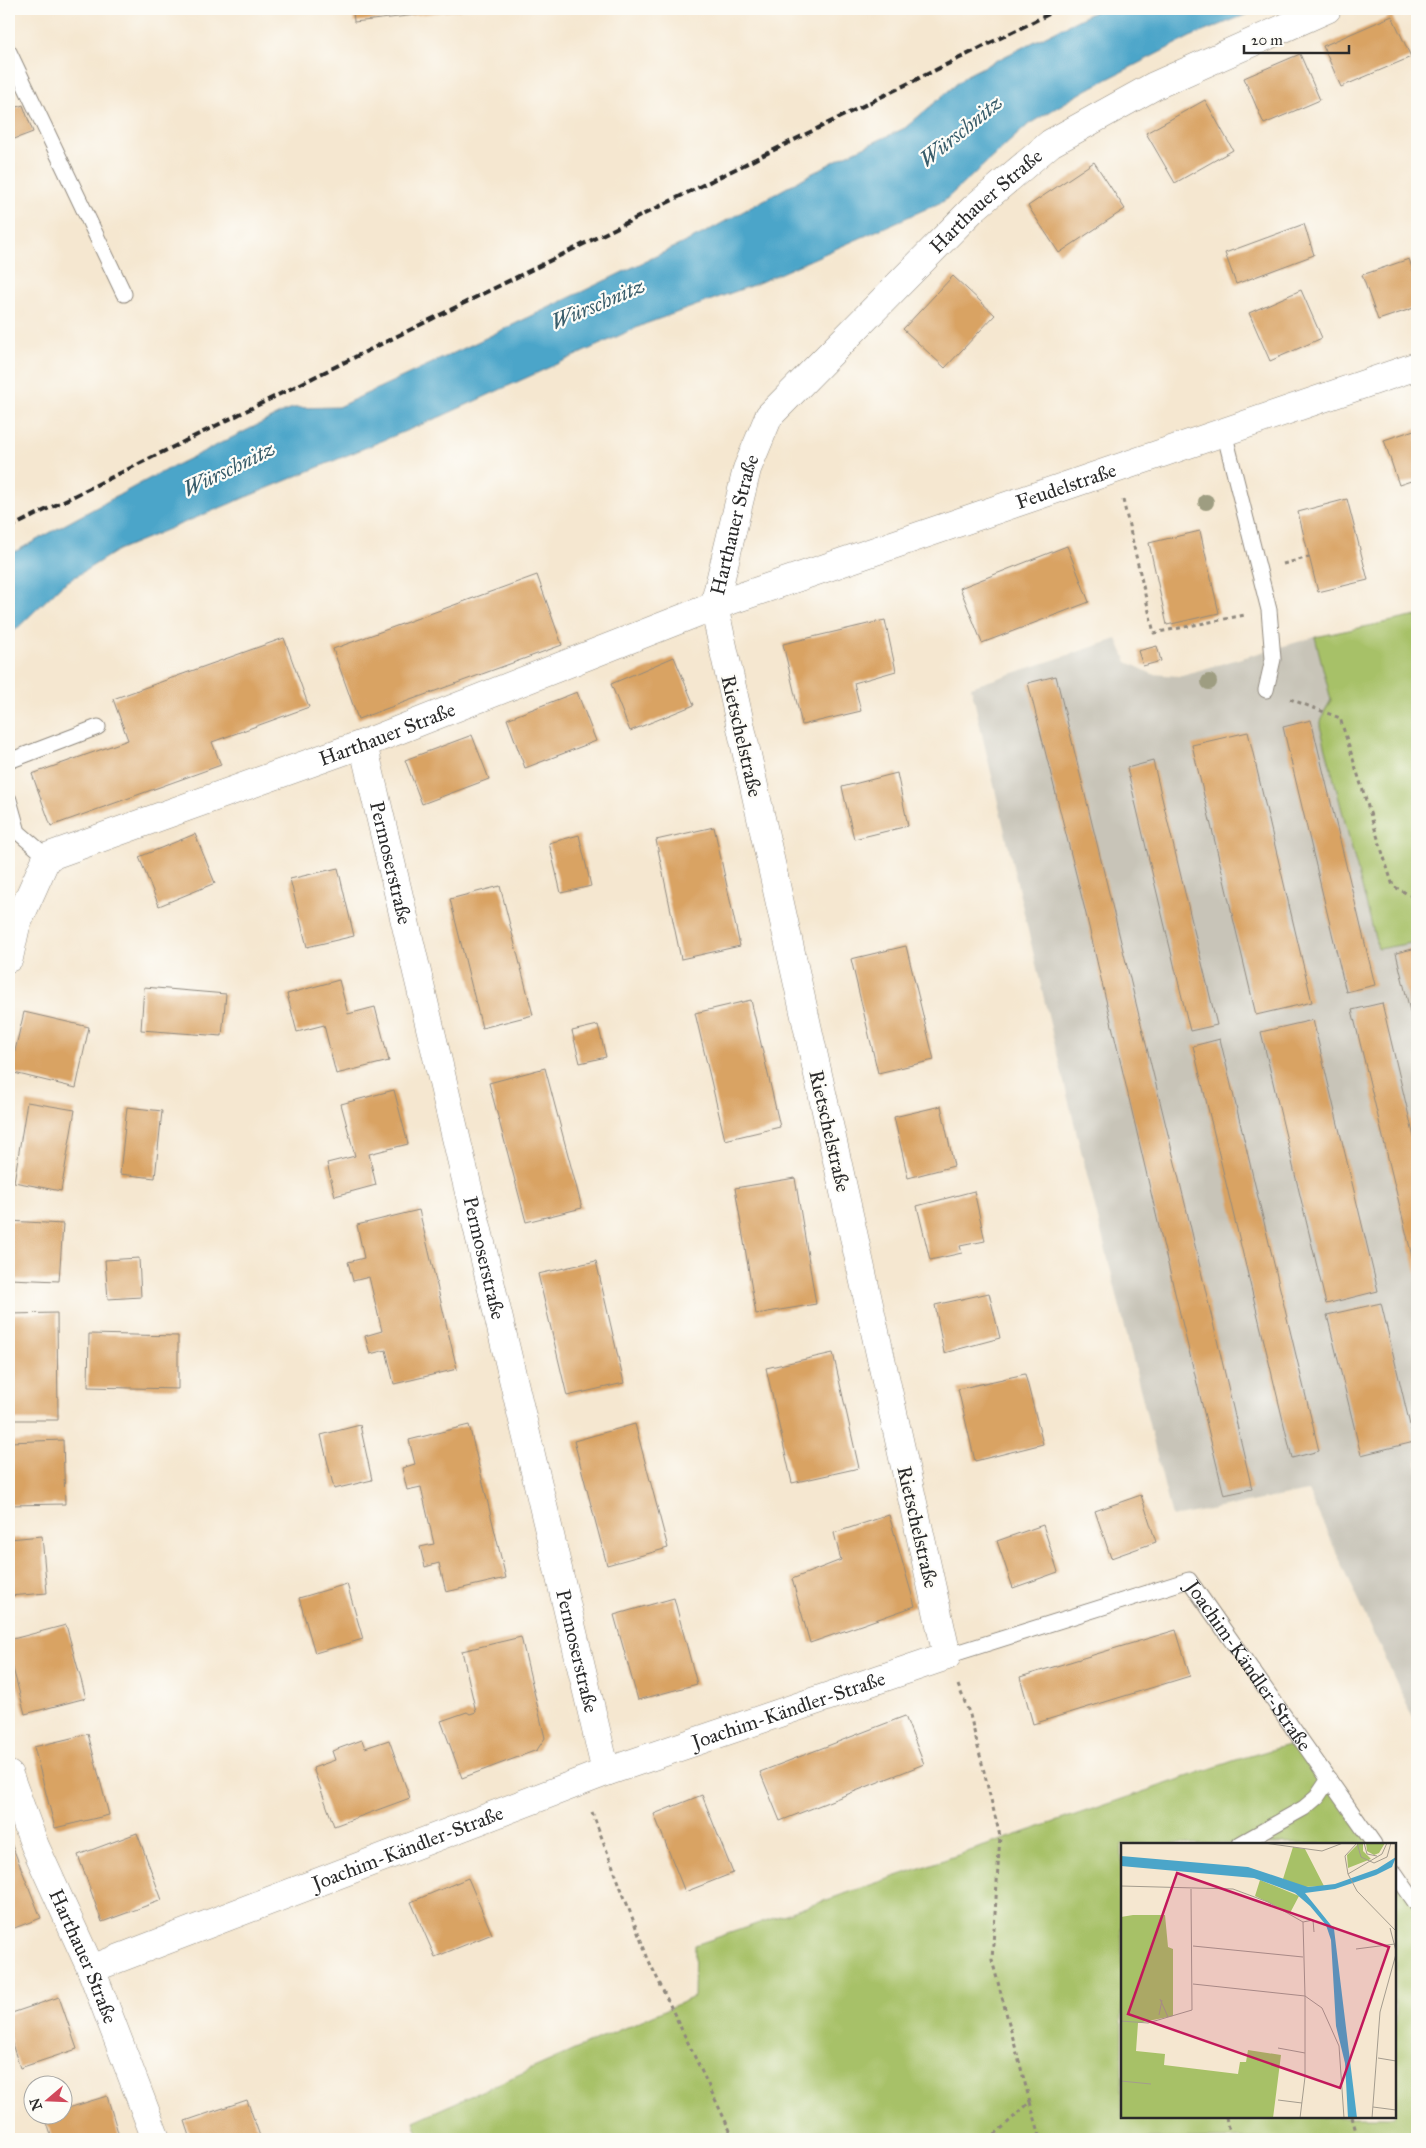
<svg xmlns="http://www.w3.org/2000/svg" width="1426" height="2148" viewBox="0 0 1426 2148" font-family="'IM FELL Great Primer',serif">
	<rect width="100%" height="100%" fill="#fdfcf7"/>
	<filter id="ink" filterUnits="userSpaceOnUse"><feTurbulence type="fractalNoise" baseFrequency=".02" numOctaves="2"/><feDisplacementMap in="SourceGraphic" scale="10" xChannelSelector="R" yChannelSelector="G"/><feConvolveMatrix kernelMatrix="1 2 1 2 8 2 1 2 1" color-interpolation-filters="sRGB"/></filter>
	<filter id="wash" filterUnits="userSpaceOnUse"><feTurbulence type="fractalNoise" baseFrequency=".0096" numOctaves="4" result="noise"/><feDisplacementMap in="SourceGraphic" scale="20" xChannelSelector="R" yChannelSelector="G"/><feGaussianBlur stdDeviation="1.12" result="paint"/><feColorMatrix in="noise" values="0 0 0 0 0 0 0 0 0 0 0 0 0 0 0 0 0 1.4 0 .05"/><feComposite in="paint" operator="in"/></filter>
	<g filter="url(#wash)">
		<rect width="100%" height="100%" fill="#f5e7d0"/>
		<!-- industrial -->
		<path fill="#c8c4b8" d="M1315,637L1331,700L1324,712L1378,949L1417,942V1727L1308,1491L1172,1517L1057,1054L971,687L1117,639L1127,662L1152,674L1179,676Z"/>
		<!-- green -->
		<path fill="#a7c167" stroke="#697649" d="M1417,616V942L1378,949L1320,726L1324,712L1331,700L1315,637Z
			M1302,1741L1374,1844H1122V2117H1395V1873L1417,1905V2139H420L414,2121L694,1997L695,1945L1236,1760Z"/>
		<!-- water -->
		<path fill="#4ba5c9" stroke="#3b687a" d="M1100,9H1260L1190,37L1088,89L1029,124L944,201L756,284L645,324L442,416L118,550L62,585L9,636V555L154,476L292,408L338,407L471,345L702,234L842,157L905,128L967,75Z"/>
		<g id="blocks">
			<!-- building -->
			<path fill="#d9a363" d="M353,9H461V10L354,22Z
				M1392,16L1411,57L1341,87L1323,46Z
				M1300,54L1320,100L1264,124L1244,78Z
				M1205,100L1233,150L1175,183L1146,133Z
				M23,105L33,132L9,141V110Z
				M1094,162L1125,209L1059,253L1028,206Z
				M1304,224L1314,255L1236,284L1225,253Z
				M1409,259L1417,282V307L1378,320L1362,275Z
				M953,276L995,315L945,368L903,329Z
				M1301,290L1322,338L1270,361L1249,313Z
				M1417,429V479L1399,485L1384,440Z
				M1347,499L1368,580L1318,592L1298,512Z
				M1200,531L1219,613L1167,625L1149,543Z
				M1067,546L1089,602L982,643L960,588Z
				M537,575L562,645L358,719L333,649Z
				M885,620L896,671L854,683L861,711L802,725L783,644Z
				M284,638L309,707L212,742L221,765L51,826L32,774L128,740L113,699Z
				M1157,646L1161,661L1143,666L1138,651Z
				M674,657L694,705L630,731L611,684Z
				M1056,676L1189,1220L1252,1489L1224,1495L1159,1227L1085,910L1028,683Z
				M577,692L596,741L525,768L507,719Z
				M1311,720L1375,985L1346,992L1283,727Z
				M1248,732L1312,1002L1256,1015L1192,745Z
				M472,735L489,779L422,804L405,760Z
				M1153,761L1217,1025L1190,1031L1127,768Z
				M897,773L908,826L854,839L842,787Z
				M714,827L740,946L681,959L656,840Z
				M195,834L215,883L159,906L139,857Z
				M579,835L591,886L561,893L549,843Z
				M338,868L354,936L307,947L290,879Z
				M500,886L533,1015L482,1028L450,899Z
				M906,946L934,1060L878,1073L851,959Z
				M1417,948V1040L1396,953Z
				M339,980L348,1014L375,1007L389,1061L336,1074L324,1025L297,1032L287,994Z
				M144,987L226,994L222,1036L141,1030Z
				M751,1000L780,1127L725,1140L695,1013Z
				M1382,1003L1417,1150V1277L1352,1010Z
				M24,1012L89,1027L76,1088L10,1072Z
				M1313,1020L1378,1291L1326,1304L1261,1032Z
				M598,1025L606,1057L580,1063L572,1031Z
				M1220,1039L1319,1451L1292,1458L1193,1046Z
				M545,1068L582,1208L526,1222L489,1083Z
				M394,1090L408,1144L369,1154L376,1185L335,1196L327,1163L355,1156L341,1104Z
				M27,1102L75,1110L61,1191L14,1182Z
				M941,1106L954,1166L908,1178L894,1117Z
				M127,1107L162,1111L155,1178L120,1174Z
				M795,1178L816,1304L756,1314L735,1188Z
				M974,1191L985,1241L960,1246L962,1253L930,1260L917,1206Z
				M419,1210L457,1369L394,1384L386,1350L370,1354L365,1336L382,1331L369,1277L353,1281L348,1262L364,1258L357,1225Z
				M9,1221L63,1224L59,1281L9,1279Z
				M139,1258L141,1297L108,1299L105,1260Z
				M596,1261L624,1383L567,1396L538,1274Z
				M989,1293L1000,1338L944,1353L935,1305Z
				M1381,1303L1414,1442L1361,1455L1327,1315Z
				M57,1313L58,1420H9V1314Z
				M89,1334L178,1336V1389L88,1387Z
				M833,1353L859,1468L792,1483L766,1368Z
				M1025,1374L1043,1444L975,1461L958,1389Z
				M635,1424L668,1548L607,1565L574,1441Z
				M360,1425L372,1480L334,1489L321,1435Z
				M469,1425L506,1578L446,1592L439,1563L425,1567L420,1547L434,1544L421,1487L407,1490L402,1468L415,1464L409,1440Z
				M63,1440L65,1504L9,1505V1442Z
				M1141,1495L1156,1542L1111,1558L1095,1511Z
				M889,1515L915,1606L810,1643L792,1579L841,1560L834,1533Z
				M1043,1525L1058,1572L1013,1588L997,1541Z
				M42,1536L47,1593L9,1596V1539Z
				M347,1584L363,1639L315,1653L299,1598Z
				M674,1598L697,1684L638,1700L614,1615Z
				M66,1625L86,1698L25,1714L9,1653V1640Z
				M1176,1630L1190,1676L1033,1724L1020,1677Z
				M521,1637L545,1738L537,1750L462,1778L441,1721L467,1712L470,1714L476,1712L462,1651Z
				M905,1716L924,1764L780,1821L760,1772Z
				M88,1734L109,1815L55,1828L34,1747Z
				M362,1740L365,1748L389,1740L410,1798L334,1826L313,1768L335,1760L332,1751Z
				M702,1795L733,1873L685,1892L654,1814Z
				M137,1833L162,1900L102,1922L78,1855Z
				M9,1838L41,1918L9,1930Z
				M468,1878L492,1934L435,1957L411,1902Z
				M59,1997L77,2049L20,2068L9,2035V2014Z
				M107,2096L120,2139H52L45,2116H62V2110Z
				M247,2100L261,2139H191L185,2121Z"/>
		</g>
	</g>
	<g filter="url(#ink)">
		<use href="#blocks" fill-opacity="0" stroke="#90897e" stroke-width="1"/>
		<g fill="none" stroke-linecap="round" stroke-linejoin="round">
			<defs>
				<g id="lane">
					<path d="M9,52L124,294"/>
					<path d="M1224,432L1269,610L1273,659L1266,690"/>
					<path d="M9,761L98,727"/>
					<path d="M9,800L18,832L47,857"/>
					<path id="s1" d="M947,1656L1189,1580L1374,1844"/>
					<path d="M1240,1844L1304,1808L1317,1797L1329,1779"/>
					<path d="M1395,1873L1417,1905"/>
				</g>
				<g id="street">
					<path id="s2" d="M363,744L606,1772"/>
					<path id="s3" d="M9,958L16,926L47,857L363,744L714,606L747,469L769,416L974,208L1051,143L1154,86L1327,9"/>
					<path id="s4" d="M9,1775L35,1846L91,1969L156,2139"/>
					<path id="s5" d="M91,1969L606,1772L947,1656L714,606L1417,366"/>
				</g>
			</defs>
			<!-- lane casing -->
			<use href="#lane" stroke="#90897e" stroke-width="17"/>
			<!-- street casing -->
			<use href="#street" stroke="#90897e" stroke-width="29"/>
			<!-- path -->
			<path stroke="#90897e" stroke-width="3" stroke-dasharray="4 4" stroke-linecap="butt" d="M1123,500L1154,633L1245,615
				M1283,564L1309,557
				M1290,699L1340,718L1393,886L1417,899
				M958,1685L970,1715L1000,1836L992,1960L1030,2102L990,2139
				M592,1812L648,1959L734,2139
				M1030,2102L1041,2139
				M1226,2117L1230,2139
				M1352,2117L1358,2139"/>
			<!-- lane -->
			<use href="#lane" stroke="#fff" stroke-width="15"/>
			<!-- street -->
			<use href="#street" stroke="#fff" stroke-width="28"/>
			<!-- rail -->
			<path stroke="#2b2b2b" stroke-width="4" stroke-dasharray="8 4" stroke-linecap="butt" d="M9,528L1059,9"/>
		</g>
		<!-- trees -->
		<g fill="#9e9d81">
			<circle cx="1206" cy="502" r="8"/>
			<circle cx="1209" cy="682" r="8"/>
		</g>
	</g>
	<g text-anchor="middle" stroke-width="4.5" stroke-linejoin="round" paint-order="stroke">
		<!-- street labels -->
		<g font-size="20" fill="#2b2b2b" stroke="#fdfcf7">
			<text dy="7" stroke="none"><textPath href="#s3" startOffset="1325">Harthauer Straße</textPath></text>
			<text dy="7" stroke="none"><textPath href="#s5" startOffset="2359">Feudelstraße</textPath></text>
			<text dy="7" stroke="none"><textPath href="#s3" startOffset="905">Harthauer Straße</textPath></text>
			<text dy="7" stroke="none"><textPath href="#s3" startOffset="470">Harthauer Straße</textPath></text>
			<text transform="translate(742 736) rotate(77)" y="7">Rietschelstraße</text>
			<text dy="7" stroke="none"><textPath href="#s2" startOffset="122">Permoserstraße</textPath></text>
			<text transform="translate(830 1131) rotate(77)" y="7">Rietschelstraße</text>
			<text dy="7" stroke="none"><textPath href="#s2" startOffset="528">Permoserstraße</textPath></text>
			<text transform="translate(918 1527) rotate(77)" y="7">Rietschelstraße</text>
			<text dy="7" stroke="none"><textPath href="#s2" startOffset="932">Permoserstraße</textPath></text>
			<text dy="7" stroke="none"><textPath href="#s1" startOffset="358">Joachim-Kändler-Straße</textPath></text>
			<text dy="7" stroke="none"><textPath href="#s5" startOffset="744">Joachim-Kändler-Straße</textPath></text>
			<text dy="7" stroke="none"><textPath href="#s5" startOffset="339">Joachim-Kändler-Straße</textPath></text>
			<text dy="7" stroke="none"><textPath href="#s4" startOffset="196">Harthauer Straße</textPath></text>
		</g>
		<!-- water labels -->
		<g font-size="21" font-style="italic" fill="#385c6a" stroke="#fdfcf7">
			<text transform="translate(961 131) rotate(-39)" y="7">Würschnitz</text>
			<text transform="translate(598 304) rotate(-23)" y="7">Würschnitz</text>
			<text transform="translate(229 469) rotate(-26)" y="7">Würschnitz</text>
		</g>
	</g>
	<!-- overview -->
	<g transform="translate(1121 1843)">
		<rect width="275" height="275" fill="#f5e7d0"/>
		<path d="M238,0H242V8L250,16L227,25L226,12ZM245,0H264L258,10L253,12L246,8ZM172,4L184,6L203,43L182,44L162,36ZM139,37L178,53L169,70L134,53ZM12,72H44L47,104L52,106V173L17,180L15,208L44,211L43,222L117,231L119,219H125L127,207L160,212L152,275H0V74Z" fill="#a7c167"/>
		<path d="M0,13L127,24L187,44L214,41L256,26L275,14L271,24L255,32L214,46L184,50L213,86L236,275H227L224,220L215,183L210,97L205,82L189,63L174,50L133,35L0,23Z" fill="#4ba5c9"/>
		<path fill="none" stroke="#a49c8e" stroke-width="1" d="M143,0L201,8L222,0M236,0L224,13L227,31L236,48L275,88M236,0L240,14L253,20L266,14L270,0M243,0L246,11L256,13M227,31L261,11L266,0M0,43L112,46L147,59L182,79L184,153L201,165L218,203L223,275M182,79L192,77L193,89M269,85L275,108M72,103L182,114M235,106L274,101M72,141L184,153V234L179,275M39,156L47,174M38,172L41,157M0,178L27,180L71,167L70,46M157,205L184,210M257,215L275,218M0,238L30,241M157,257L181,260M252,264L275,267M251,275L259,169L275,111"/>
		<path fill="#c2185b" fill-opacity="0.15" stroke="#c2185b" stroke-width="2.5" d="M56,30L268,104L219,245L7,171Z"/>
		<rect width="275" height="275" fill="none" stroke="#2b2b2b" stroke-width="2.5"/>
	</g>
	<!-- margin -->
	<rect width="1426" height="2148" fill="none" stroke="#fdfcf7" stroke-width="30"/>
	<!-- north arrow -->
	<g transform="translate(48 2100) rotate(251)"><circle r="24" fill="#fdfcf7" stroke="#a9a8a5"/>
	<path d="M0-4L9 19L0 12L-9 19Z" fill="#d1495b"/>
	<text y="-8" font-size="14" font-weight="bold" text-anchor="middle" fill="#2b2b2b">N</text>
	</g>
	<!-- scale -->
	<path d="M1244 45v8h105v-8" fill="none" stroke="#2b2b2b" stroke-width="2.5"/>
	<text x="1251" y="45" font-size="15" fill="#2b2b2b" stroke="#fdfcf7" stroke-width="4" paint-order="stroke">20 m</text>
</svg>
